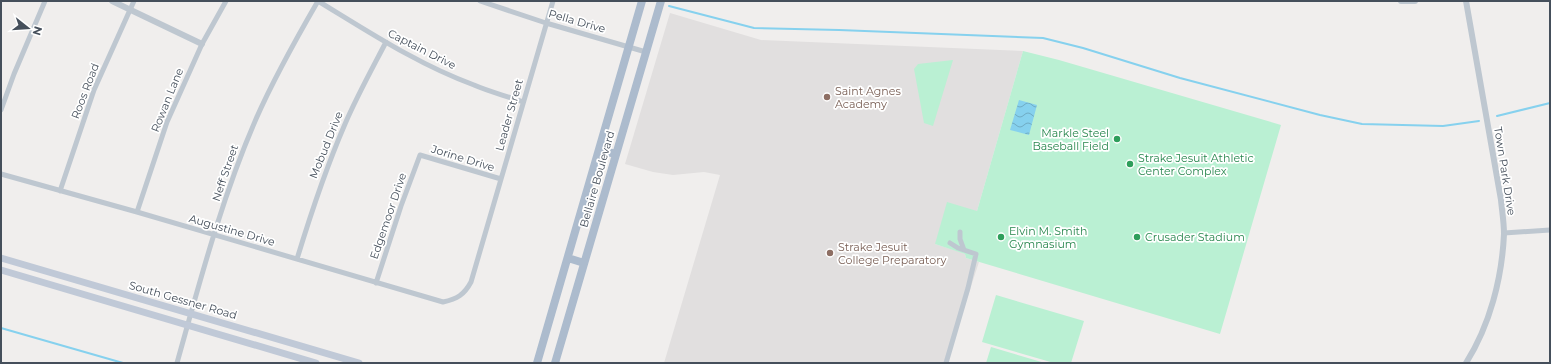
<svg xmlns="http://www.w3.org/2000/svg" width="1551" height="364" viewBox="0 0 1551 364" font-family="Montserrat,sans-serif">
	<defs>
		<pattern id="water-waves" width="16" height="10" patternUnits="userSpaceOnUse"><rect width="16" height="10" fill="#86d1ee"/><path d="M0 5q4-4 8 0t8 0" fill="none" stroke="#6facc4"/></pattern>
	</defs>
	<rect width="100%" height="100%" fill="#f0eeed"/>
	<!-- education -->
	<path fill="#e1dfdf" d="M670,13L761,40L1023,51L977,211L935,244L960,252L965,254L966,258L979,262L946,363H664L720,175L704,172L673,175L653,172L625,164Z"/>
	<!-- grass -->
	<path fill="#baf0d3" d="M1023,51L1059,60L1281,125L1220,334L966,258L965,254L935,244L947,202L977,211Z
		M953,60L933,126L924,123L914,69L918,64Z
		M996,295L1084,321L1071,363H1054L982,342Z
		M991,347L1045,363H986Z"/>
	<!-- water -->
	<path fill="url(#water-waves)" d="M1019,100L1037,105L1029,135L1010,130Z"/>
	<g fill="none" stroke-linecap="round" stroke-linejoin="round">
		<!-- stream -->
		<path stroke="#86d1ee" stroke-width="2" d="M669,6L754,28L839,30L1043,38L1083,48L1180,78L1320,115L1362,124L1443,126L1479,121
			M1497,116L1550,103
			M1,328L123,363"/>
		<!-- minor -->
		<path stroke="#bec7d0" stroke-width="5" d="M480,1L546,23L646,52
			M1,110L14,74L45,1
			M1,174L137,212L443,302C457,299 464,295 471,282L553,1
			M60,191L94,90L134,1
			M137,212L167,122L202,44L226,1
			M960,232V239L964,250
			M1504,233L1550,230
			M297,259C311,213 326,168 345,124C357,96 372,69 386,42
			M376,283L401,206L420,155L501,179
			M177,363C200,281 222,197 256,119C274,78 296,39 318,1C369,32 419,65 474,85C490,92 507,96 523,102
			M946,363L968,288L976,254L958,248L950,243"/>
		<!-- tertiary -->
		<path stroke="#bec7d0" stroke-width="6" d="M112,1L202,44
			M1401,1H1415
			M1466,363C1490,325 1502,278 1504,234C1504,222 1502,211 1501,200L1466,1"/>
		<!-- secondary -->
		<path stroke="#c0c9d7" stroke-width="7" d="M1,258L359,363
			M1,270L316,363"/>
		<!-- primary -->
		<path stroke="#acbbcd" stroke-width="8" d="M599,150L616,154
			M568,258L584,263
			M537,363L642,1
			M555,363L661,1"/>
	</g>
	<!-- markers -->
	<g fill="#8d6e63" stroke="#fff" stroke-width="1.5">
		<circle cx="827" cy="97" r="4"/>
		<circle cx="830" cy="253" r="4"/>
	</g>
	<g fill="#2e9e5b" stroke="#fff" stroke-width="1.5">
		<circle cx="1117" cy="139" r="4"/>
		<circle cx="1130" cy="164" r="4"/>
		<circle cx="1001" cy="237" r="4"/>
		<circle cx="1137" cy="237" r="4"/>
	</g>
	<g text-anchor="middle" stroke-width="3.5" stroke-linejoin="round" paint-order="stroke">
		<!-- street labels -->
		<g font-size="11" fill="#454f5b" stroke="#fff">
			<text transform="translate(577 21) rotate(16)" y="4">Pella Drive</text>
			<text transform="translate(422 49) rotate(27)" y="4">Captain Drive</text>
			<text transform="translate(85 91) rotate(-69)" y="4">Roos Road</text>
			<text transform="translate(167 100) rotate(-68)" y="4">Rowan Lane</text>
			<text transform="translate(509 115) rotate(-74)" y="4">Leader Street</text>
			<text transform="translate(326 145) rotate(-68)" y="4">Mobud Drive</text>
			<text transform="translate(463 158) rotate(17)" y="4">Jorine Drive</text>
			<text transform="translate(1505 171) rotate(81)" y="4">Town Park Drive</text>
			<text transform="translate(225 173) rotate(-71)" y="4">Neff Street</text>
			<text transform="translate(597 179) rotate(-74)" y="4">Bellaire Boulevard</text>
			<text transform="translate(388 216) rotate(-71)" y="4">Edgemoor Drive</text>
			<text transform="translate(232 230) rotate(16)" y="4">Augustine Drive</text>
			<text transform="translate(183 300) rotate(16)" y="4">South Gessner Road</text>
		</g>
		<!-- education labels -->
		<g font-size="11" fill="#785e54" stroke="#fff" text-anchor="start">
			<text x="835" y="95">Saint Agnes<tspan x="835" dy="13">Academy</tspan></text>
			<text x="838" y="251">Strake Jesuit<tspan x="838" dy="13">College Preparatory</tspan></text>
		</g>
		<!-- leisure labels -->
		<g font-size="11" fill="#27864d" stroke="#fff" text-anchor="start">
			<text x="1109" y="137" text-anchor="end">Markle Steel<tspan x="1109" dy="13">Baseball Field</tspan></text>
			<text x="1138" y="162">Strake Jesuit Athletic<tspan x="1138" dy="13">Center Complex</tspan></text>
			<text x="1009" y="235">Elvin M. Smith<tspan x="1009" dy="13">Gymnasium</tspan></text>
			<text x="1145" y="241">Crusader Stadium</text>
		</g>
	</g>
	<!-- border -->
	<rect width="1551" height="364" fill="none" stroke="#454f5b" stroke-width="4"/>
	<!-- north arrow -->
	<g transform="translate(28 28) rotate(107)" stroke="#ffffff" stroke-width="3" paint-order="stroke">
	<path d="M0-3L7 15L0 10L-7 15Z" fill="#454f5b"/>
	<text y="-6" font-size="11" font-weight="bold" text-anchor="middle" fill="#454f5b">N</text>
	</g>
</svg>
